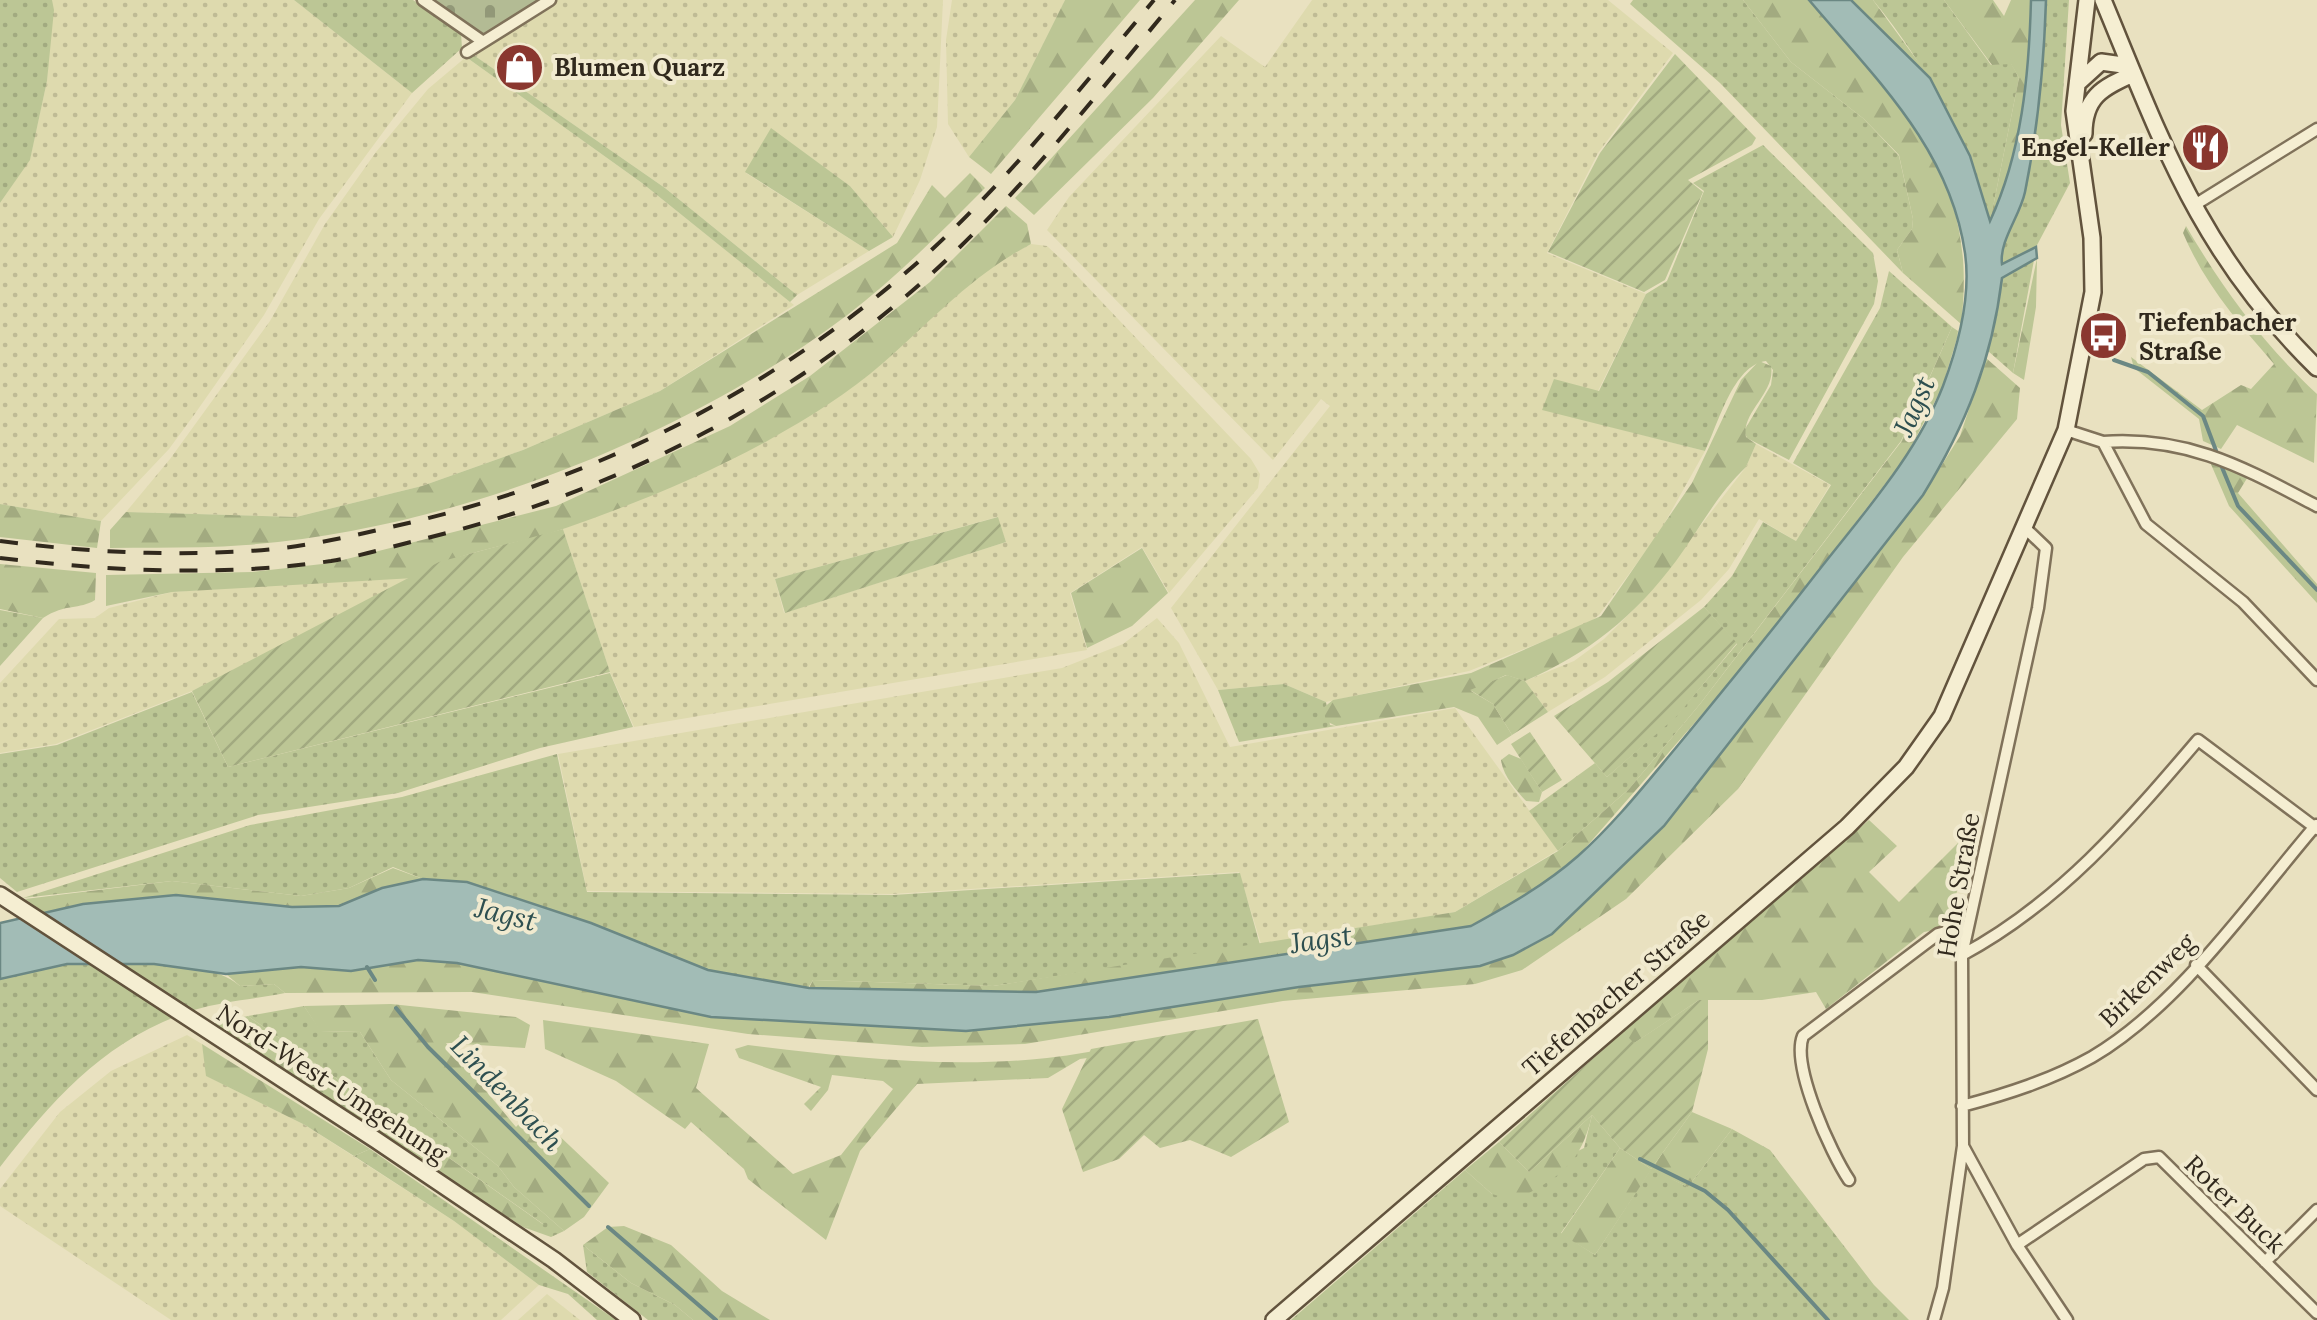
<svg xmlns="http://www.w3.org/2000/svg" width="2317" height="1320" viewBox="0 0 2317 1320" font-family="Lora,serif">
	<defs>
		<pattern id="farmland-dots" width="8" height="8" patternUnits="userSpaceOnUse" patternTransform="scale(2.5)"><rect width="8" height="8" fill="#dedaae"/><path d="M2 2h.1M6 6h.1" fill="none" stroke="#bfbb95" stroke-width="1.8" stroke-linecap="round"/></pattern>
		<pattern id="grass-dots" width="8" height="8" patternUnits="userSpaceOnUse" patternTransform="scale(2.5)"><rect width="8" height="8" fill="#bcc695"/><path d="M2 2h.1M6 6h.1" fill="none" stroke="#a2aa80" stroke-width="1.8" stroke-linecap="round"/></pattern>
		<pattern id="forest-firs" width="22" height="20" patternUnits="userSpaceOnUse" patternTransform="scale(2.5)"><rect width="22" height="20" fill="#bcc695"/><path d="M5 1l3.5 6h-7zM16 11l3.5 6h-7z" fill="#a2aa80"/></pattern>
		<pattern id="cemetery-stones" width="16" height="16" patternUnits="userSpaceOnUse" patternTransform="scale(2.5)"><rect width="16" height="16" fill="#b3bb94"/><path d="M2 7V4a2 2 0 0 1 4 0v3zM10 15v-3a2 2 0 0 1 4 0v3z" fill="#929878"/></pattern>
		<pattern id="garden-furrows" width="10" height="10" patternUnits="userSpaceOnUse" patternTransform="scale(2.5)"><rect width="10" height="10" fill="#bcc695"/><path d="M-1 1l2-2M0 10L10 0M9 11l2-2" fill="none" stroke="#a2aa80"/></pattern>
	</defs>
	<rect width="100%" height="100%" fill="#e9e1c0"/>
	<!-- farmland -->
	<path fill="url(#farmland-dots)" fill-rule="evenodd" d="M52,0H294L412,93L319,219L264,315L194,415L169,449L101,521L0,504V203L30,159L47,81Z
		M543,0H943L937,127L920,180L893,237L850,186L771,129L746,173L869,251L797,295L665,188L475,56Z
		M952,0H1065L1015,100L969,157L948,124L946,40Z
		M1312,0H1608L1673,53L1598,153L1547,253L1646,294L1598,391L1542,409L1705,451L1659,533L1599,615L1589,623L1469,671L1326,702L1284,684L1218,690L1171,608L1330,406L1321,399L1273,460L1047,230L1069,197L1221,36L1265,67Z
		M466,57L642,183L794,305L660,391L523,450L422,486L296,517L126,512L170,459L270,321L325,224L376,152L428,89Z
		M1031,244L1047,246L1062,260L1251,459L1260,474L1258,488L1169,593L1142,547L1070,593L1087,650L634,727L610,672L563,529L680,482L770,439L836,398L882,363L952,296L996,262ZM997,517L1006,542L784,613L775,579Z
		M1756,444L1830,485L1796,541L1759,519L1729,569L1701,600L1605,677L1548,712L1525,681L1574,661L1604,639L1643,600L1746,467Z
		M409,576L414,578L192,691L56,744L0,753V683L59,619L95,618L109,608L172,592Z
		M1157,618L1179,643L1230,747L1455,708L1558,850L1455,912L1261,944L1239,872L892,894L587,891L558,754L1062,668L1123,644Z
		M187,1035L202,1044L207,1076L305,1125L454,1221L539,1285L501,1320H171L0,1206V1189L60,1112L111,1071Z
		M547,1294L580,1320H518Z"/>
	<!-- grass -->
	<path fill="url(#grass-dots)" d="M0,0H52L54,10L47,81L30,160L0,203Z
		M294,0H413L461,33L462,48L412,93Z
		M1633,0H1743L1791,62L1864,119L1899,156L1913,219L1912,229L1897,250L1903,273L1720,83L1630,4Z
		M1873,0H1944L1991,65L2011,63L2019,78L1990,222C1964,138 1929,68 1873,0Z
		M2046,0H2069L2061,125L2070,183L2036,247L2001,264C2000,240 2020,216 2025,192C2038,128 2044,65 2046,0Z
		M475,56L665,188L797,295L790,302L642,183L466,57Z
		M771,128L850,186L893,237L869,251L745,172Z
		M1763,145L1873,253L1878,281L1874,304L1789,460L1747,438L1744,431L1771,385L1773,370L1766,361C1733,365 1718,425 1705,451L1542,410L1554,379L1599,391L1646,294L1667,281L1704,191L1693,183Z
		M2034,260L2013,373L1988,351L2002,278Z
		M1889,271L1952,327L1901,441L1700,704L1629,789L1558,851L1529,811L1595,763L1607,777L1677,715L1737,644L1704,607L1732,576L1763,522L1796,541L1831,485L1793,463L1880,308Z
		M0,610L43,618L0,666Z
		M610,673L633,727L540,748L398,793L258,815L17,892L0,878V754L57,745L192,692L228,767Z
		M1284,684L1326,702L1330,725L1336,726L1239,742L1218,690Z
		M557,754L587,892L893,895L1240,873L1260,945L993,986L813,980L808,988L708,970L591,923L467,882L423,879L393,867L349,888L301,896L172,881L23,898L250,825L402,797Z
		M67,964C114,964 204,955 240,986L274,984L285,993C256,999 223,1001 194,1010C107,1038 54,1098 0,1167V979Z
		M304,1006L321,1031L360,1032L391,1080L498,1166L514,1187L564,1231L551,1237L523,1227L543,1224L248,1016Z
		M1592,1115L1620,1148L1561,1233L1595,1255L1651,1169L1688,1187L1732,1129L1770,1150L1874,1285L1909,1320H1291L1465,1170L1492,1194L1584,1148Z
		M370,1149L616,1320H597L568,1294L539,1285L454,1221L354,1156Z
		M583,1245L631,1283L675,1305L693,1320H648L587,1272Z"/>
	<!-- forest -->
	<path fill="url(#forest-firs)" d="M1065,0H1140L991,174L969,157L1015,100Z
		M1195,0H1239L1153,98L1034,215L1015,198Z
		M1743,0H1809C1899,106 1980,172 1961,324L1903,273L1897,250L1912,229L1913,219L1899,155L1864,119L1791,62Z
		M1851,0H1873L1930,78Z
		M1944,0H1993L2004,16L2011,0H2031C2029,76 2021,152 1990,222L2019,78L2011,64L1992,65Z
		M970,173L985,188C940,233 897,277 846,316C681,440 452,529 246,545C201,549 155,547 110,548V530L126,512L296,517L422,486L523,450L660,391L897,243L932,185L945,198Z
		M1006,206L1027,224L1031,244C972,275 932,320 883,363C849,393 808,418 769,440C705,475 635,504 566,528C515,546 460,549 414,578L172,592L106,606V575L252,572L331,563L556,506L730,426L810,376L930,282Z
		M2186,226C2223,289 2263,344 2317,394L2314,463L2237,425L2221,449L2203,441L2199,419L2134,368L2131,357L2202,410L2241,385L2251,389L2274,364C2238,322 2205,285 2183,233Z
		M2037,258L2036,307L2024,380L2013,373Z
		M1952,327L1958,331L1957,338L1942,388L1905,458L1753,656L1580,854L1527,896L1471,926L1036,992L809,988L813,980L993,986L1455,912L1558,851L1629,789L1700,704L1901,442Z
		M1986,358L2020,388L2017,419L1903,557L1738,789L1626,899L1522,970L1475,984L1283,1001L1025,1044L922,1047L748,1034L472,992L285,993L274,984L240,986L226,974L301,967L351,971L418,960L458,963L711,1017L966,1031L1110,1017L1299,987L1480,966L1513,955L1553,934L1664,827L1923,495L1960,436Z
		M1759,361L1771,366C1776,393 1741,412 1746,437L1756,444L1746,467C1717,494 1699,530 1676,561C1635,616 1588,654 1525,681L1506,675L1471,691L1493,704L1512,735L1497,745L1478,717L1454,707L1336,726L1326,721L1323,708L1333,700L1471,673L1601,616L1692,483L1741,380Z
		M2210,462L2249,475L2238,493L2317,584V603L2229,506Z
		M0,504L101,521L97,548L0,537Z
		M1142,548L1168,593L1132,626L1087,648L1071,593Z
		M0,564L96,573L95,600C79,610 66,603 43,618L0,609Z
		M1509,754L1521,759L1542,792L1539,802L1526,801C1516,790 1503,776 1501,760Z
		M1869,820L1897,846L1869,872L1899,902L1977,824L1946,928L1924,932L1826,1009L1816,992L1762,1000H1699L1633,1044L1623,1032Z
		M393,868L423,879L382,888L339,906L292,907L176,895L83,904L44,913L25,899L172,881L301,896L349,888Z
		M391,1004L516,1017L530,1025L525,1048L446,1043L516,1127L532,1110L609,1183L584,1217L564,1231L514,1187L498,1166L391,1080L360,1032L320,1031L304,1006Z
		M248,1016L544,1225L523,1227L211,1024Z
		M543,1020L709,1044L696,1088L793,1174L841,1155L893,1089L883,1081L832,1075L828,1090L811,1111L804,1104L821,1087L739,1058L735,1049L748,1045C846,1057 948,1069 1047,1058C1100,1052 1153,1039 1206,1030L1212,1041L1080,1059L1048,1078L917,1084L860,1151L826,1240L748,1179L744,1169L691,1122L685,1129L616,1081L545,1049Z
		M202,1044L370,1149L354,1156L305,1125L206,1076Z
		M1692,1112L1732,1129L1688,1187L1651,1170L1595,1255L1561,1234L1620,1148L1651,1169Z
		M1592,1115C1580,1167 1559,1176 1515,1201L1492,1194L1465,1170L1499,1142L1529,1172Z
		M624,1226L671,1245L722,1291L770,1320H693L675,1305L631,1283L583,1245L608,1227Z"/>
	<!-- cemetery -->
	<path fill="url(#cemetery-stones)" d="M429,0H542L484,35Z"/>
	<!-- garden -->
	<path fill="url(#garden-furrows)" d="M1675,54L1756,138L1752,145L1688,180L1703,192L1665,280L1644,292L1548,252L1600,153Z
		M998,517L1006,542L785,613L775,579Z
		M563,529L610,672L228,767L192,691L439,562Z
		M1704,607L1737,643L1677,716L1607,777L1554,716L1608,682Z
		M1507,675L1525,681L1548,712L1512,735L1493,704L1470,690Z
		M1530,732L1562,780L1542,792L1511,744Z
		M1699,1000H1708V1049L1692,1112L1651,1169L1620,1148L1592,1115L1529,1172L1499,1142L1623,1032L1634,1043Z
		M1258,1019L1289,1122L1231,1157L1190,1140L1160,1148L1144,1135L1119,1159L1083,1172L1062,1109L1091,1049Z"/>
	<!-- water -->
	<path fill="#a2bcb6" stroke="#6b8884" stroke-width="2.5" d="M1809,0H1851L1930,78L1970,156L1990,221C2022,152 2029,75 2031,0H2046C2044,65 2038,128 2025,192C2020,216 1999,241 2002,264L2036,247L2037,258L2002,278C1992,360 1966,425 1923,495L1664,826L1552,934L1513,955L1480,966L1299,987L1109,1017L966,1031L711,1017L457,963L418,960L351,971L301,967L226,974L154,964H67L0,979V923L83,904L176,895L292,907L339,906L382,888L423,879L467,882L591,923L708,970L809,988L1036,992L1471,926C1509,905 1545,885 1578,856C1613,825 1644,786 1674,750C1721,693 1767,637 1812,579C1859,518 1915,458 1943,386C1958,346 1971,295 1965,253C1950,148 1874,77 1809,0Z"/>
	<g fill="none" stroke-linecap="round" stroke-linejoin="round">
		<!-- stream -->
		<path stroke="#6b8884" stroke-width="4" d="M2114,360L2148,372L2203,416L2218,456
			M2221,465L2238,506L2317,590
			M367,967L375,980
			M396,1008L428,1047L589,1206
			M1640,1159L1705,1191L1728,1210L1828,1320
			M608,1227L716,1320"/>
		<defs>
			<path id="minor" d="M423,0L482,41
				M467,52L550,0
				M2193,206L2317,129
				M2066,430L2103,442L2146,524L2243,602L2317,680
				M2103,442C2189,436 2244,468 2317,506
				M1962,955C2059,903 2128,822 2198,740L2317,829
				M2196,965L2317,1090
				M1962,1106C2007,1094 2051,1080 2092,1057C2179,1006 2251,901 2316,825
				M1963,1146L2017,1245L2067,1320
				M1849,1180C1831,1153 1791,1066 1803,1036L1938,934L1968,926
				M2017,1245L2144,1159L2159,1157L2317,1313
				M2265,1262L2317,1210
				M1934,1320L1943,1288L1963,1146L1962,955L2038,608L2046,548L2026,529"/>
			<path id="secondary" d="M2103,0C2164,147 2200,253 2317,368
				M2079,82L2101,62L2130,66
				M2084,134C2084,97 2102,88 2133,74
				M0,895L376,1140L554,1260L632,1320
				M1274,1320L1847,827L1906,767L1942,716L2066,430L2093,292L2092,238L2074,111L2087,0"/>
		</defs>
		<!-- minor casing -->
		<use href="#minor" stroke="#80725a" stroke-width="15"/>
		<!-- secondary casing -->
		<use href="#secondary" stroke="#62533d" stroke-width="20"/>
		<!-- minor -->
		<use href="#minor" stroke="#f5eed2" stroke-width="10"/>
		<!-- secondary -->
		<use href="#secondary" stroke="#f5eed2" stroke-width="15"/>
		<!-- rail -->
		<path stroke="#31291d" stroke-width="4" stroke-dasharray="18 18" stroke-linecap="butt" d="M0,541C83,552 165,556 248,551C293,549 339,539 382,529C581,486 763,398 917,263C1005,185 1079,90 1154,0
			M0,558C110,571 221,577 331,561C360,556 390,547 419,540C610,494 783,407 929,276C1020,194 1097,94 1175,0"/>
	</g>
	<!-- icons -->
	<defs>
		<symbol id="shop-disc" viewBox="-11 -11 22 22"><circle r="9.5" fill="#8a372f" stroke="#f1eacf"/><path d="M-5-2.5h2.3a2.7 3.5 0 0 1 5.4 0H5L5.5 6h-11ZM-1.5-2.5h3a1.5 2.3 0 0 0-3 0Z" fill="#fff"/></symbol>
		<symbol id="restaurant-disc" viewBox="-11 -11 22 22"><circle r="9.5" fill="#8a372f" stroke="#f1eacf"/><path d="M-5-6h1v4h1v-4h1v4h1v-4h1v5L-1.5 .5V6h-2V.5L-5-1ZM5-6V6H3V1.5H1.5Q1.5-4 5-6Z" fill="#fff"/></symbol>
		<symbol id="bus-disc" viewBox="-11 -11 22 22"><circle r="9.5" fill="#8a372f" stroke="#f1eacf"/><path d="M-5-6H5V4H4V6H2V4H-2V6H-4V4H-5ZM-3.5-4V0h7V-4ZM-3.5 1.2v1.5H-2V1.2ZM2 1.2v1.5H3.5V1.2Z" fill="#fff"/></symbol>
	</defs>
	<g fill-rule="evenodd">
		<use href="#shop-disc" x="492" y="40" width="55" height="55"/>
		<use href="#restaurant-disc" x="2178" y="120" width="55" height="55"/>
		<use href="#bus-disc" x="2076" y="308" width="55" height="55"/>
	</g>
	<g text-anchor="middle" stroke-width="8" stroke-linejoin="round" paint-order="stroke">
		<!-- poi labels -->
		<g font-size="25" font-weight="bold" fill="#31291d" stroke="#f1eacf" text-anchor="start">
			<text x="554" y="76">Blumen Quarz</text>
			<text x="2170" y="156" text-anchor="end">Engel-Keller</text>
			<text x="2139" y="331">Tiefenbacher<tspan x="2139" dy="29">Straße</tspan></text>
		</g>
		<!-- street labels -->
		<g font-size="25" fill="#31291d" stroke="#f1eacf">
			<text transform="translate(1958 885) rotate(-80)" y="9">Hohe Straße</text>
			<text transform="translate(2147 980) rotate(-44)" y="9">Birkenweg</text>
			<text transform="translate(1616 993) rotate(-41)" y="9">Tiefenbacher Straße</text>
			<text transform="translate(332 1083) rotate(33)" y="9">Nord-West-Umgehung</text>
			<text transform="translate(2235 1204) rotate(44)" y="9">Roter Buck</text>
		</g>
		<!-- water labels -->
		<g font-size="28" font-style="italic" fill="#2d4f50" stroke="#f1eacf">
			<text transform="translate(1914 406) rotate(-66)" y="10">Jagst</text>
			<text transform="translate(506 914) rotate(14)" y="10">Jagst</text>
			<text transform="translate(1321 939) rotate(-8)" y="10">Jagst</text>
			<text transform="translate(507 1093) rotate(46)" y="10">Lindenbach</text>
		</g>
	</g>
</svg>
